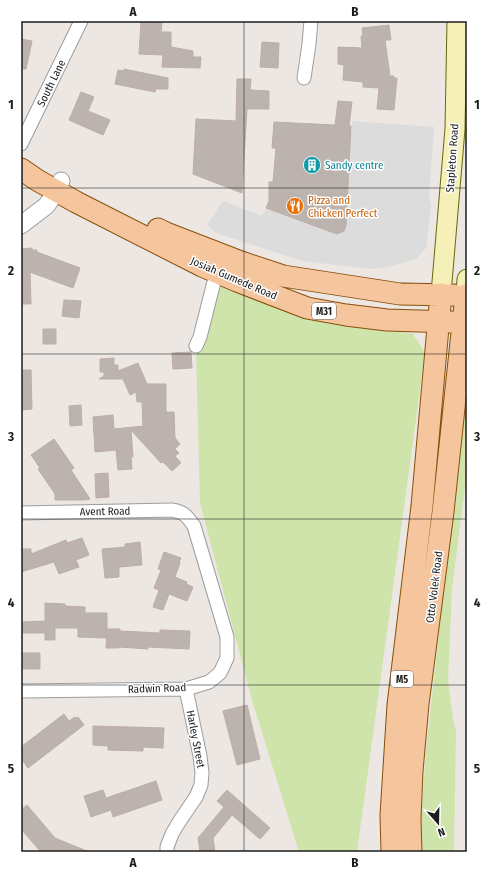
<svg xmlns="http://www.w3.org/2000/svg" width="488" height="873" viewBox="0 0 488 873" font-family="'Fira Sans Condensed',sans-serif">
	<rect width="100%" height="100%" fill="#ece7e2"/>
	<!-- grass -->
	<path fill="#cee4aa" d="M223,279L309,313L413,334L425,353L357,852H299L252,700L200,503L196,352Z
		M467,361V451L465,466L466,479L452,589L448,681L453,719L456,731L454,851V852H421L420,830L426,751L461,433Z"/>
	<!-- parking -->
	<path fill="#dcdcdc" d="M352,121L434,127L429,199L431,205L426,248L416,259L388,267L371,269L302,261L216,233L207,225L223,201L262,216L266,209L337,233L344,231L346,225Z"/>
	<!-- building -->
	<path fill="#bcb3af" stroke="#bdada5" d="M141,22L162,23L161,32H171V47L193,51V57H201L200,68L162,67L163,55L139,54Z
		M389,25L391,40H385L390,76H394L393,78H397L394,110L377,109L379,88L363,87V82L343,80L344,65L338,64V47L362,48L361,36H363L362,28Z
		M21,39L32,41L26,69H21Z
		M262,42L279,43L278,68L260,67Z
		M124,69L168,78V89H156L155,92L115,84L118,70L124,71Z
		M237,79H251L250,90L269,91V109H247L242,193L193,174L196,119L236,121Z
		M81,92L94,97L88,111L110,120L103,135L69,120Z
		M338,101L352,102L349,126H351L346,225L344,231L337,234L266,208L269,201V182H273L276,148H272L274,122L335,125Z
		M32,248V250H37V252L80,268L73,288L30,272L31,304H21V249Z
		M64,300L81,301L79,318L62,316Z
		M43,329H56V344H43Z
		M191,352L192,368L173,369L172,353Z
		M114,358V365H118V371L138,363L147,384H166V412H174L175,438L180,444L175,449L179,453L175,456L181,463L172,471L163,462L161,463L131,430L133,457H131L132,469L118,470L116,450L95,452L93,417L113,415L114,429L143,426L142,402H137L136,392L130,395L123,379H99L104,376V372H100V359Z
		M21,370H31L32,409L21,410Z
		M81,405L82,425L70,426L69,406Z
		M54,439L74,468L71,470L90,499L84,500H55V494L38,469L40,468L31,455Z
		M108,473L109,497L96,498L95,474Z
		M82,538L89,555L76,560L79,567L59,574L54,562L21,572V549H31V554L66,540L67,543Z
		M140,542L142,565L119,567V577L105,578L102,549L125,547V544Z
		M164,552L181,558L179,562L180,563L175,577L187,582L186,584L193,587L187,601L169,594L163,610L153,607L159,590L154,588L161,570L158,569Z
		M45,603L65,604V606L85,607V613H107V638L78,637V628H55V640H45V633H21V622L45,621Z
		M107,629H120V631L160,633V630L190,631L189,649L148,647V649L119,647V648H106Z
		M22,653H40V669H22Z
		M247,705L260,759L237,765L223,711Z
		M64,714L69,721L75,717L76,718L78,717L84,725L28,768L21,758V747Z
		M93,726L164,728L163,748L143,747V751L108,750V746L93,745Z
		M156,781L162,800L113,817L111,810L91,817L84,796L103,790L106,798Z
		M227,790L270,828L260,839L232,815L213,838L215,852H200L198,838L224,807L217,801Z
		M27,805L55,838L89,852H41L21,829V810Z"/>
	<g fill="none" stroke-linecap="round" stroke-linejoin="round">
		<defs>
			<path id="minor" d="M304,78L309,44L311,21
				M21,144L81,21
				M196,346L200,337L218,266
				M21,513L172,510C184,512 187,516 194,526L227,637V658L220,673L209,682L186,689L21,691
				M167,852V847L172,834L179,822L196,797L201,785L202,773L200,756L186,689"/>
			<path id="tertiary" d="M21,225L46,206L57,191L61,181"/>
			<path id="secondary" d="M441,294L455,129L457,21
				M466,295L467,279"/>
			<path id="primary" d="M21,169L37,180L76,202L202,266L237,281L307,308L346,315L387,320L452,322
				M158,229L166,233L241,262L283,276L400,294L454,295
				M392,852L391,815L398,705L422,506L441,294
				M411,852L410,819L412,771L418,704L443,512L466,295"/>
		</defs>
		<!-- minor casing -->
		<use href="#minor" stroke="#9d9d9d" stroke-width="15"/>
		<!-- tertiary casing -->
		<use href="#tertiary" stroke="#9d9d9d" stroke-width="19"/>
		<!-- secondary casing -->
		<use href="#secondary" stroke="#69680c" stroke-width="21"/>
		<!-- primary casing -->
		<use href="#primary" stroke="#894f0a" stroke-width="23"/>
		<!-- minor -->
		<use href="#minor" stroke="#fff" stroke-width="13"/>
		<!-- tertiary -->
		<use href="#tertiary" stroke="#fff" stroke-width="17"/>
		<!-- secondary -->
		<use href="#secondary" stroke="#f4f0b8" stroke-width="19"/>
		<!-- primary -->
		<use href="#primary" stroke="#f5c59e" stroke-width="21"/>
	</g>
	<!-- grid -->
	<path fill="none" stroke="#1c1c1c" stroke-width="1" stroke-opacity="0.55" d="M244,21V852M21,188H467M21,354H467M21,519H467M21,685H467"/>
	<!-- icons -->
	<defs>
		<symbol id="building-disc" viewBox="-11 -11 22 22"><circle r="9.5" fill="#0f9aa8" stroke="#fff"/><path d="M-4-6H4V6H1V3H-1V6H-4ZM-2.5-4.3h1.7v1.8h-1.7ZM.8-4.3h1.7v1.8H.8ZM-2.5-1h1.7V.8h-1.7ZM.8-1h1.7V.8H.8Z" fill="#fff"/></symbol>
		<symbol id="restaurant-disc" viewBox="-11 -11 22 22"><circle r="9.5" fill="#e8710a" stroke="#fff"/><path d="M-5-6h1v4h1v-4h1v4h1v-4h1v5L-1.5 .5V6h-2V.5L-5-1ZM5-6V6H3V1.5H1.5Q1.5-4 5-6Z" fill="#fff"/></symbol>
	</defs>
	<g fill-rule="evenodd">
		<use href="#building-disc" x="302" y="155" width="20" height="20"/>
		<use href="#restaurant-disc" x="285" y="196" width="20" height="20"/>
	</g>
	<g text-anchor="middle" stroke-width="3" stroke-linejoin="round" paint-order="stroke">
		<!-- shield labels -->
		<g fill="#fff" stroke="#606060" stroke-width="1">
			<rect x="312" y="303" width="24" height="16" rx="3"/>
			<rect x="391" y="671" width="22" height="16" rx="3"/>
		</g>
		<g font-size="10" font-weight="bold" fill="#1c1c1c">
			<text x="324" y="315">M31</text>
			<text x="402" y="683">M5</text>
		</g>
		<!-- street labels -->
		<g font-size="11" fill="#1c1c1c" stroke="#fff">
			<text transform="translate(51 83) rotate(-64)" y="4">South Lane</text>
			<text transform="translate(452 158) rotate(-86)" y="4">Stapleton Road</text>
			<text transform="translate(234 278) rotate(23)" y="4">Josiah Gumede Road</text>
			<text transform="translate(105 511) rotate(-1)" y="4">Avent Road</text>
			<text transform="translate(434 587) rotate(-83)" y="4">Otto Volek Road</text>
			<text transform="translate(157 688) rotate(-2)" y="4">Radwin Road</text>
			<text transform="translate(196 739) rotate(79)" y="4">Harley Street</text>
		</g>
		<!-- culture labels -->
		<g font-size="11" fill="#0d838f" stroke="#fff" text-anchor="start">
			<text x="325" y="169">Sandy centre</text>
		</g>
		<!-- food labels -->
		<g font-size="11" fill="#c56008" stroke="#fff" text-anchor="start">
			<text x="308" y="204">Pizza and<tspan x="308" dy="13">Chicken Perfect</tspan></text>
		</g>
	</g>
	<!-- border -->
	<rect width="488" height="873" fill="none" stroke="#ffffff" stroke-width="44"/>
	<!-- north arrow -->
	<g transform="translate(438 823) rotate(160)" stroke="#ffffff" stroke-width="3" paint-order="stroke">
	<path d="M0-3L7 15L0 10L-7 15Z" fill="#1c1c1c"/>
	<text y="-6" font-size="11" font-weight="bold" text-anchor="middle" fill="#1c1c1c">N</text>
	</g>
	<rect x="22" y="22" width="444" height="829" fill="none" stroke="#1c1c1c" stroke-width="1.5"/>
	<g font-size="13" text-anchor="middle" font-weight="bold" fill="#1c1c1c">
		<text x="133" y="16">A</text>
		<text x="355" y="16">B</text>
		<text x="11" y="109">1</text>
		<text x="477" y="109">1</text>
		<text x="11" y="275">2</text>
		<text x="477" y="275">2</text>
		<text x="11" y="441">3</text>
		<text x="477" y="441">3</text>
		<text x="11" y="607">4</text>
		<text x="477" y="607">4</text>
		<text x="11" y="773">5</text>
		<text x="477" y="773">5</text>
		<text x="133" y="867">A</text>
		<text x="355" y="867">B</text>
	</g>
</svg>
